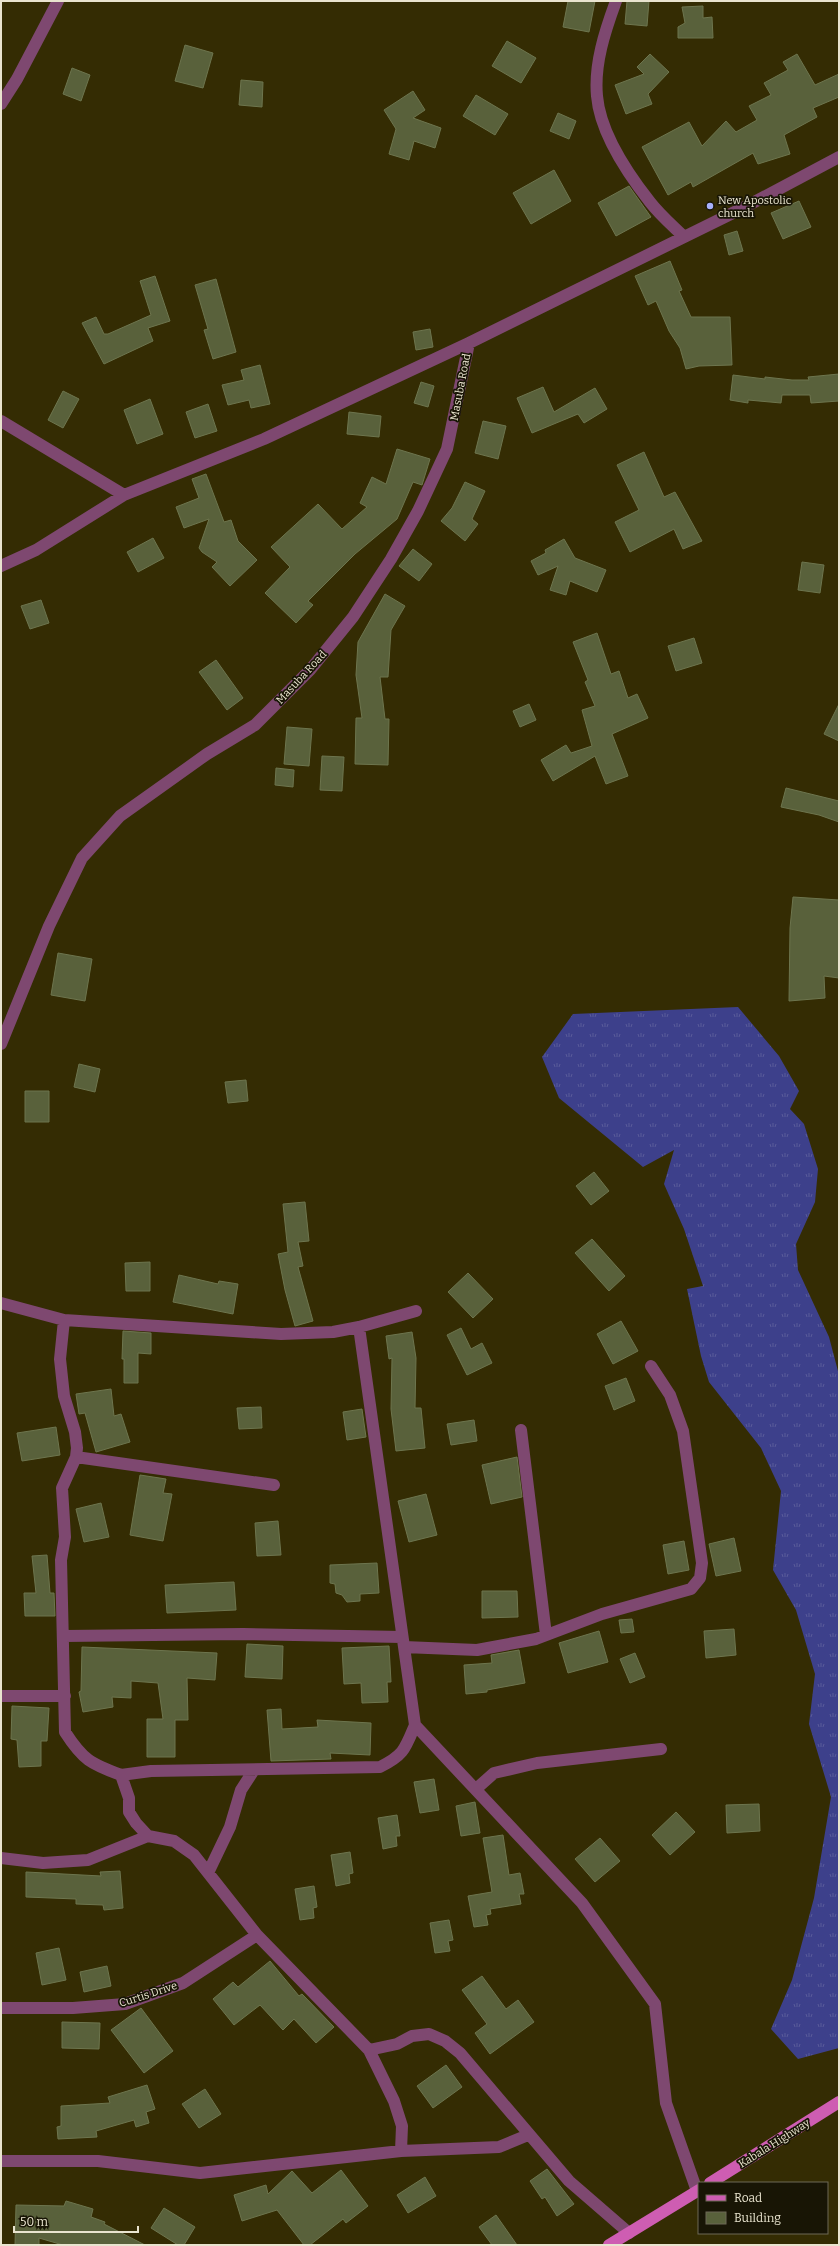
<svg xmlns="http://www.w3.org/2000/svg" width="840" height="2246" viewBox="0 0 840 2246" font-family="Bitter,serif">
	<defs>
		<pattern id="grass-tufts" width="24" height="20" patternUnits="userSpaceOnUse"><rect width="24" height="20" fill="#3d408b"/><path d="M3 7l-1-3M5 7V3M7 7l1-3M15 17l-1-3M17 17v-4M19 17l1-3" fill="none" stroke="#595b9a"/></pattern>
	</defs>
	<rect width="100%" height="100%" fill="#342c03"/>
	<!-- grass -->
	<path fill="url(#grass-tufts)" d="M738,1007L779,1056L799,1091L790,1109L804,1124L818,1169L815,1202L796,1244L798,1270L829,1337L839,1375V2048L798,2059L771,2029L792,1980L814,1898L831,1797L809,1724L815,1674L796,1610L773,1570L781,1491L761,1448L709,1382L701,1356L687,1289L703,1286L684,1229L664,1184L674,1150L643,1167L559,1098L542,1057L573,1014Z"/>
	<!-- building -->
	<path fill="#59613b" stroke="#6d754e" d="M568,1H595L589,32L563,27Z
		M627,1H649L647,26L625,24Z
		M703,6V18L712,17L713,38H678V27L685,23L682,7Z
		M507,41L536,58L521,83L492,66Z
		M185,45L213,53L203,88L175,81Z
		M650,54L669,72L648,94L652,104L626,114L615,85L644,74L637,67Z
		M797,54L815,85L839,74V97L813,108L817,117L784,135L790,154L758,164L753,153L693,187L691,182L668,195L642,147L689,122L702,146L726,121L736,132L757,120L749,106L771,95L764,83L788,70L783,62Z
		M72,68L90,75L81,101L63,94Z
		M241,80L263,82L262,107L239,105Z
		M413,91L425,110L413,118L441,128L435,148L414,141L409,160L389,154L396,129L384,110Z
		M476,95L508,114L495,135L463,116Z
		M558,113L576,121L569,139L550,131Z
		M554,170L571,201L531,224L513,193Z
		M629,186L651,217L616,236L598,203Z
		M799,201L811,227L783,239L771,213Z
		M737,231L743,251L729,255L724,235Z
		M670,261L682,290L679,291L691,317H730L732,365L699,366L686,369L680,348L669,331L656,301L648,305L635,276Z
		M155,276L170,321L148,328L153,341L104,364L82,323L96,317L104,334H108L151,315L140,281Z
		M216,279L236,352L213,359L204,330L208,329L195,285Z
		M430,329L433,347L416,350L413,332Z
		M260,365L270,404L251,408L249,400L228,405L222,385L244,380L241,370Z
		M839,374V401L811,403L810,395H782L781,403L748,400V403L730,400L733,375L765,379V377L792,380H809L808,377Z
		M421,382L434,386L428,407L414,403Z
		M543,387L554,412L595,388L607,409L584,423L578,414L532,433L517,398Z
		M63,391L79,399L63,428L48,420Z
		M150,399L163,434L137,444L124,410Z
		M208,404L217,431L195,438L186,412Z
		M349,412L381,416L379,437L347,434Z
		M483,421L506,426L498,459L475,453Z
		M397,449L430,459L422,485L413,482L397,519L355,554L308,601L313,605L296,623L265,593L290,567L271,547L318,504L342,529L367,507L360,503L372,477L386,484Z
		M644,452L664,497L675,492L702,541L683,549L674,529L630,552L615,522L639,510L617,465Z
		M206,474L224,522L231,520L238,541L257,560L230,586L212,567L217,562L202,552L199,548L209,519L184,528L176,507L199,498L192,479Z
		M465,482L485,491L472,519L478,524L465,541L441,521L452,508Z
		M153,538L164,558L138,572L127,552Z
		M564,539L575,558L606,570L597,592L570,581L566,595L550,590L558,566L538,575L531,561L546,553L545,550Z
		M413,549L432,564L419,581L399,566Z
		M802,562L824,565L820,593L798,590Z
		M385,594L405,606L391,630L388,677H380L385,719H389L388,765L355,764L356,718H362L356,675L358,642Z
		M41,600L49,623L30,629L21,606Z
		M597,633L611,674L619,671L628,698L637,694L648,718L612,734L628,776L606,784L595,756L553,781L541,760L566,745L571,753L592,746L582,710L595,706L585,682L588,680L573,642Z
		M694,638L702,663L676,671L668,646Z
		M216,660L243,698L227,710L199,672Z
		M529,704L536,720L520,727L513,711Z
		M839,704V741L824,734Z
		M287,727L312,729L309,766L284,764Z
		M322,756L344,757L342,791L320,790Z
		M276,768L294,770L293,787L275,785Z
		M786,788L839,801V822L819,815L781,807Z
		M793,897L839,900V978L824,976L825,998L789,1001L790,928Z
		M58,953L92,959L85,1001L51,995Z
		M79,1064L100,1069L95,1092L74,1087Z
		M246,1080L248,1101L228,1103L225,1082Z
		M25,1091H49V1122H25Z
		M594,1172L609,1191L591,1205L576,1186Z
		M305,1202L309,1241L298,1242L303,1266L298,1267L313,1321L295,1326L285,1290L278,1254L288,1252L283,1204Z
		M592,1239L625,1276L609,1291L575,1253Z
		M150,1262V1291H126L125,1263Z
		M468,1273L493,1299L473,1318L448,1292Z
		M179,1275L218,1284L219,1281L238,1284L233,1314L173,1302Z
		M621,1321L638,1351L613,1364L597,1334Z
		M461,1328L471,1349L482,1343L492,1363L467,1375L447,1335Z
		M123,1331L151,1333V1354L138,1353V1383H124V1359H122Z
		M412,1332L416,1358L415,1408H421L425,1448L396,1451L391,1409L392,1358L389,1359L386,1336Z
		M626,1378L635,1401L614,1410L605,1386Z
		M111,1389L114,1416L121,1414L130,1442L96,1452L85,1413L79,1414L76,1394Z
		M261,1407L262,1428L239,1429L237,1408Z
		M362,1409L366,1437L347,1440L343,1412Z
		M474,1420L477,1441L451,1445L447,1424Z
		M56,1427L60,1455L22,1461L17,1433Z
		M517,1457L522,1497L491,1504L482,1465Z
		M140,1475L166,1479L163,1493L172,1494L163,1541L130,1535Z
		M426,1494L437,1535L409,1542L398,1501Z
		M101,1503L109,1537L84,1542L76,1509Z
		M278,1521L281,1555L257,1556L255,1523Z
		M734,1538L741,1571L716,1576L709,1544Z
		M684,1541L689,1570L668,1574L663,1545Z
		M47,1555L50,1593H54L55,1616H25L24,1593H36L32,1556Z
		M377,1563L379,1593L360,1594V1601L347,1602L342,1595L336,1593L335,1584L330,1583V1565Z
		M234,1582L236,1610L167,1613L165,1585Z
		M482,1591H517L518,1617L482,1618Z
		M632,1619L634,1632L621,1633L619,1620Z
		M734,1629L736,1655L706,1658L704,1631Z
		M599,1631L608,1662L568,1673L559,1643Z
		M247,1644L283,1646L282,1679L245,1677Z
		M389,1646L391,1682H387L388,1702L362,1703L361,1683L344,1684L342,1648Z
		M82,1647L217,1653L215,1680L187,1678L188,1720H175V1757H147V1719H163L158,1683L131,1681V1698L112,1697L113,1707L83,1712L79,1692L81,1691Z
		M519,1650L525,1683L487,1690V1692L466,1694L464,1665L492,1663L491,1655Z
		M635,1653L645,1677L630,1683L620,1659Z
		M12,1706L49,1708L47,1741H41V1766L19,1767L17,1740L11,1739Z
		M281,1709L282,1729L318,1727L317,1720L371,1723L370,1755L330,1753L331,1759L271,1761L267,1710Z
		M434,1779L439,1810L420,1813L414,1782Z
		M475,1802L480,1833L461,1836L456,1806Z
		M759,1804L760,1831L727,1833L726,1805Z
		M676,1812L695,1832L670,1855L652,1835Z
		M397,1815L400,1836H396L397,1846L383,1849L378,1818Z
		M503,1835L509,1875L520,1873L524,1894H519L521,1904L490,1909L491,1914L486,1915L488,1925L474,1927L468,1896L492,1892L483,1838Z
		M600,1838L620,1861L595,1882L575,1859Z
		M350,1852L353,1873L349,1874L350,1883L336,1886L331,1855Z
		M120,1871L123,1908L104,1910L103,1905L76,1904V1899L26,1897V1872L101,1876L100,1872Z
		M314,1886L317,1907L313,1908L314,1918L300,1920L295,1889Z
		M449,1920L453,1940L448,1941L450,1951L435,1953L430,1923Z
		M59,1948L66,1980L42,1985L36,1953Z
		M270,1961L299,1996L302,1994L334,2027L316,2043L294,2019L283,2030L260,2005L234,2025L213,1999L233,1982L238,1987Z
		M107,1966L111,1986L84,1992L80,1972Z
		M482,1976L506,2009L518,2000L534,2022L490,2054L475,2033L487,2024L462,1990Z
		M141,2008L173,2051L144,2073L111,2030Z
		M62,2022L100,2023L99,2049L62,2048Z
		M446,2065L462,2087L433,2108L417,2086Z
		M147,2085L155,2109L146,2112L149,2123L136,2127L134,2120L96,2131L97,2137L58,2139L57,2127L61,2126V2106L110,2103L108,2097Z
		M205,2089L221,2114L199,2128L182,2104Z
		M547,2169L574,2204L557,2216L545,2197L542,2199L530,2181Z
		M341,2170L368,2206L346,2223L343,2219L310,2245H304L277,2210L242,2221L234,2195L266,2185L268,2194L292,2171L312,2193Z
		M425,2177L436,2196L408,2213L397,2195Z
		M66,2201L93,2209L91,2217L105,2222L104,2224L145,2245H63L39,2238V2245H15L16,2205L64,2206Z
		M164,2208L195,2227L184,2245H178L151,2228Z
		M496,2215L517,2245H492L479,2227Z"/>
	<g fill="none" stroke-linecap="round" stroke-linejoin="round">
		<!-- minor -->
		<path stroke="#7e4870" stroke-width="12" d="M616,1C605,31 594,64 597,96C600,132 628,174 650,202C660,215 673,226 684,237
			M1,104L17,79L58,1
			M1,421L124,495
			M1,566L36,550L124,495L264,439L469,343
			M1,1044L49,926L82,858L120,816L207,754L255,725L310,670L353,617L391,559L418,511L447,449L469,343L745,207L839,157
			M1,1303L64,1320L281,1334L333,1332L359,1327L416,1311
			M64,1320L60,1359L64,1396L75,1432L77,1448L76,1457L62,1488L65,1537L61,1560L65,1732C83,1760 91,1764 121,1775L129,1798V1812L136,1823L148,1836L174,1841L194,1855L257,1935L369,2050L394,2101L402,2126L401,2151
			M521,1430L546,1635
			M76,1457L274,1485
			M64,1636L243,1634L402,1637
			M404,1647L477,1650L536,1639L602,1614L691,1589L700,1578L702,1563L683,1431L670,1395L651,1366
			M1,1696H65
			M415,1725L582,1903L655,2004L666,2103L697,2191
			M121,1775L151,1771L380,1767C404,1755 405,1749 415,1725L359,1327
			M476,1789L494,1773L537,1763L661,1749
			M1,1858L43,1863L88,1860L148,1836
			M208,1873L230,1827L241,1790L254,1770
			M1,2008H73L125,2004L183,1983L257,1935
			M369,2050L397,2044L412,2036L429,2034L445,2041L460,2053L569,2181L629,2233
			M1,2161H98L200,2173L401,2151L499,2147L528,2135"/>
		<!-- primary -->
		<path stroke="#ce5db2" stroke-width="12" d="M710,2183L839,2102
			M609,2245L699,2190"/>
	</g>
	<!-- markers -->
	<circle fill="#a7b1fc" stroke="#181505" stroke-width="1.5" cx="710" cy="206" r="4"/>
	<g text-anchor="middle" stroke-width="3.5" stroke-linejoin="round" paint-order="stroke">
		<!-- poi labels -->
		<g font-size="11" fill="#e9e4cf" stroke="#181505" text-anchor="start">
			<text x="718" y="204">New Apostolic<tspan x="718" dy="13">church</tspan></text>
		</g>
		<!-- street labels -->
		<g font-size="11" fill="#e9e4cf" stroke="#181505">
			<text transform="translate(460 387) rotate(-79)" y="4">Masuba Road</text>
			<text transform="translate(301 677) rotate(-47)" y="4">Masuba Road</text>
			<text transform="translate(148 1994) rotate(-18)" y="4">Curtis Drive</text>
			<text transform="translate(774 2143) rotate(-32)" y="4">Kabala Highway</text>
		</g>
	</g>
	<!-- border -->
	<rect width="840" height="2246" fill="none" stroke="#e9e4cf" stroke-width="4"/>
	<!-- legend -->
	<rect x="698" y="2182" width="130" height="52" fill="#181505" stroke="#6c6856"/>
	<rect x="706" y="2195" width="20" height="6" fill="#ce5db2" stroke="#6c6856"/>
	<text x="734" y="2202" font-size="12" fill="#e9e4cf">Road</text>
	<rect x="706" y="2212" width="20" height="12" fill="#59613b" stroke="#6c6856"/>
	<text x="734" y="2222" font-size="12" fill="#e9e4cf">Building</text>
	<!-- scale -->
	<path d="M14 2226v6h124v-6" fill="none" stroke="#e9e4cf" stroke-width="2"/>
	<text x="20" y="2226" font-size="12" fill="#e9e4cf" stroke="#181505" stroke-width="3" paint-order="stroke">50 m</text>
</svg>
